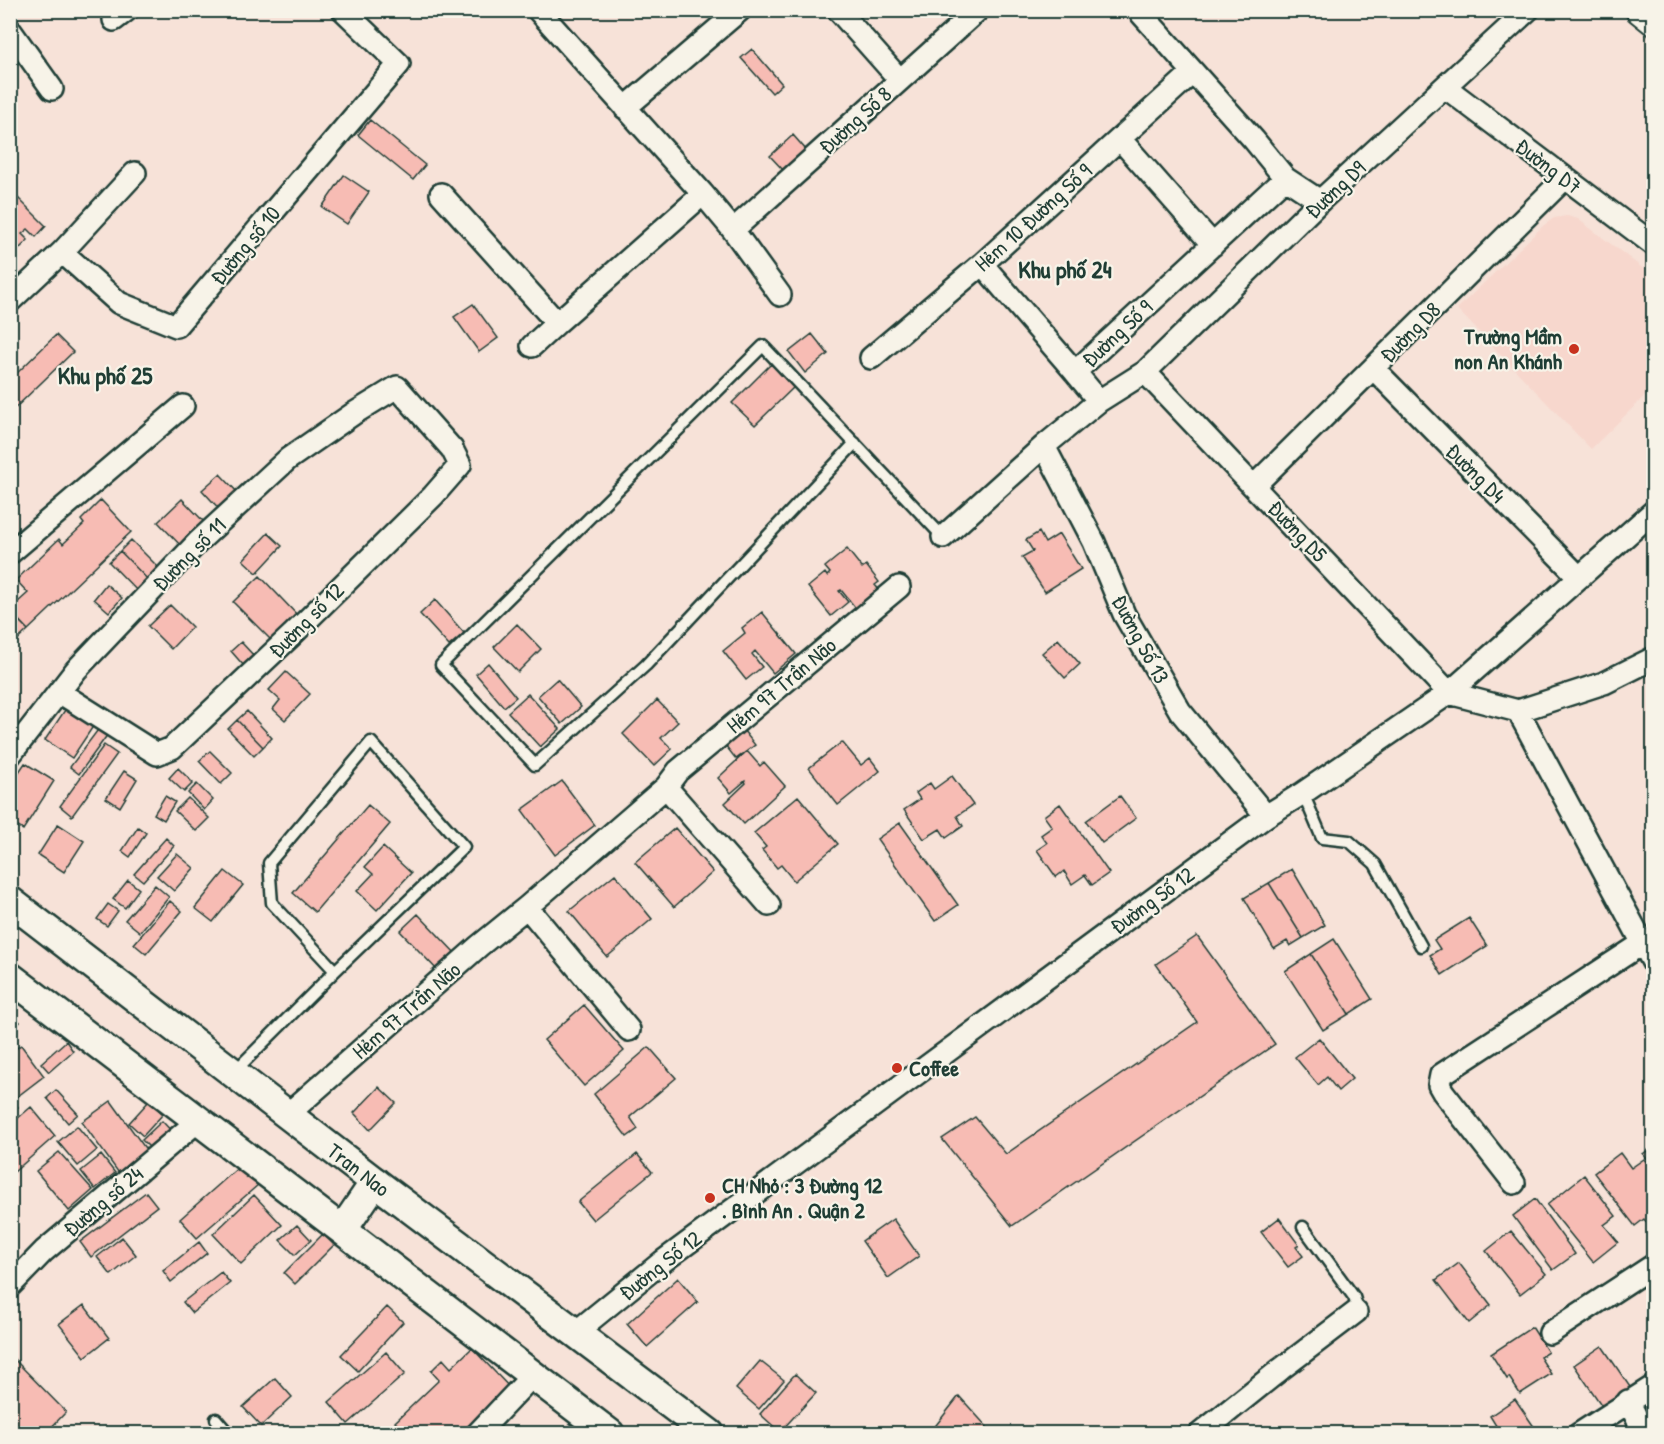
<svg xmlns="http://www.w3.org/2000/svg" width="1664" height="1444" viewBox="0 0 1664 1444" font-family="'Patrick Hand',sans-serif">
	<rect width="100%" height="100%" fill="#f7e2d8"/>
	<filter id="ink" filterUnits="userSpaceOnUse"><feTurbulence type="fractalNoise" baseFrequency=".0167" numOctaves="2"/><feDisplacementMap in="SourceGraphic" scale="12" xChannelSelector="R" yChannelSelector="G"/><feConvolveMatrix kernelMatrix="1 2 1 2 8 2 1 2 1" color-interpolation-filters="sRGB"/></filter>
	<g filter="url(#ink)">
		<!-- built -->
		<path fill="#f7d7cd" d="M1567,216L1578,219L1653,276V388L1591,449L1457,309L1544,225L1554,218Z"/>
		<!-- building -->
		<path fill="#f7bcb4" stroke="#1f3d34" stroke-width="1.5" d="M752,49L782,84L772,93L741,58Z
			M370,120L425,165L413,180L358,135Z
			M793,135L807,151L784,171L770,156Z
			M344,175L369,192L347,224L322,207Z
			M12,192L46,226L36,237L28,229L22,234L28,240L17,251L10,244Z
			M473,304L498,338L479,352L454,317Z
			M812,334L828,354L805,373L789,352Z
			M56,335L73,352L10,413V374L13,377Z
			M771,364L794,387L755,425L732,403Z
			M220,474L240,495L222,512L202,490Z
			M182,499L206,524L183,548L158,522Z
			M101,500L131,532L28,630L10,612V594L18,602L28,593L16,580L59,539L63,544L84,524L81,520Z
			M1039,532L1045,543L1059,534L1081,569L1045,592L1022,557L1033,551L1026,540Z
			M268,533L282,546L257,573L243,560Z
			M131,540L164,573L153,585L120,551Z
			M847,549L862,568L866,565L879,582L875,585L881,592L858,611L841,590L839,591L848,602L831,616L808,587L825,573L827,576L830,573L825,567Z
			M120,551L153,585L142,596L109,562Z
			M260,576L300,618L274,643L233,602Z
			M106,584L122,598L109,612L94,599Z
			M435,600L464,633L449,646L420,614Z
			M170,605L192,627L171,649L148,626Z
			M11,612L28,630L10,647V612Z
			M762,612L796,654L773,673L755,651L752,654L762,667L746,680L723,651L745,633L742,628Z
			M517,624L541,649L518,672L494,647Z
			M1058,639L1080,664L1065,678L1042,653Z
			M241,642L255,657L244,666L231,651Z
			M488,663L516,697L504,707L476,674Z
			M286,672L310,694L285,720L273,709L280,700L269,690Z
			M557,679L581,707L562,724L538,696Z
			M528,694L560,729L540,747L508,712Z
			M657,700L678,722L661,738L672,749L654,766L623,734Z
			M67,707L94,725L72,758L45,740Z
			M247,711L272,738L263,747L237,720Z
			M237,720L263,747L254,756L228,729Z
			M100,727L108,734L79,774L70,767Z
			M744,731L755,745L736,759L725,745Z
			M842,742L861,765L870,758L880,771L838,805L809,768Z
			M104,745L117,754L72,816L60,806Z
			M210,751L232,773L221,784L199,761Z
			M747,751L760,766L764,762L785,786L744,824L725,803L746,783L745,781L731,793L718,778Z
			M25,763L54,781L23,830L10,822V785Z
			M178,768L193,783L184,792L169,778Z
			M124,771L137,779L120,807L106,798Z
			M952,776L973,805L957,816L963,826L946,838L940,829L924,839L904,810L920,799L916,793L930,783L934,789Z
			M562,781L595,825L555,855L522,810Z
			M197,784L213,800L204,810L188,793Z
			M165,796L175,802L164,820L154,814Z
			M798,796L838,844L794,881L781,865L777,868L762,850L766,847L754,833Z
			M1120,796L1136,818L1102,843L1086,821Z
			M188,798L209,818L196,831L175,811Z
			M1060,804L1109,873L1092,885L1085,875L1072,884L1064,871L1056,877L1037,850L1047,843L1041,835L1052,827L1044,816Z
			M368,805L390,824L315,912L293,893Z
			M900,823L958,905L935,921L877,839Z
			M58,824L84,841L64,872L38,855Z
			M138,827L146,833L130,857L122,851Z
			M675,828L713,872L674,907L635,862Z
			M166,838L174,846L143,881L134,874Z
			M383,847L411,873L377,910L357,891L373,874L365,867Z
			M177,854L194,868L174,891L157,876Z
			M1292,869L1325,925L1303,938L1269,883Z
			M225,871L243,885L213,922L195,908Z
			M615,874L652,919L607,957L569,911Z
			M128,880L139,889L125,908L113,899Z
			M1269,883L1303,938L1290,946L1287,941L1274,949L1244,898Z
			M155,885L169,897L140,932L125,920Z
			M170,901L182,911L146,954L134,944Z
			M108,904L118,911L107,926L97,919Z
			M418,914L457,955L439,972L400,931Z
			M1469,918L1487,946L1442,975L1430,955L1440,949L1434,940Z
			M1197,936L1275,1044L1012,1226L942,1139L975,1117L1006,1154L1197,1022L1156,964Z
			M1334,939L1372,999L1349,1014L1311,954Z
			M1311,954L1349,1014L1323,1030L1285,971Z
			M584,1005L624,1051L584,1086L544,1040Z
			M10,1013L20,1022L10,1032Z
			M1319,1038L1352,1079L1338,1091L1327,1077L1318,1085L1295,1057Z
			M66,1041L73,1051L49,1072L41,1063Z
			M21,1045L44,1076L14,1099L10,1094V1053Z
			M649,1047L676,1078L630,1117L638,1129L627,1137L594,1094Z
			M379,1087L396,1103L370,1130L354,1113Z
			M56,1090L78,1114L68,1123L47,1098Z
			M10,1100L18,1107L10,1114Z
			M111,1101L150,1155L121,1176L82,1122Z
			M149,1101L163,1114L143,1136L129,1123Z
			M31,1107L55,1136L14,1172L10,1168V1125Z
			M162,1121L175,1135L156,1154L142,1140Z
			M77,1126L97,1150L78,1166L58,1142Z
			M1654,1146V1167L1643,1154Z
			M59,1152L93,1190L69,1211L36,1171Z
			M1620,1153L1631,1168L1644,1159L1654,1172V1224L1650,1227L1644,1219L1635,1226L1594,1173Z
			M637,1154L652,1172L593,1220L578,1202Z
			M101,1155L115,1173L95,1189L81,1171Z
			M241,1165L258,1185L197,1238L180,1219Z
			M1584,1175L1616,1216L1604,1225L1618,1242L1593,1262L1547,1205Z
			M146,1192L157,1206L91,1257L80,1242Z
			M254,1195L282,1225L241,1264L213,1234Z
			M1535,1199L1575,1254L1553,1270L1513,1216Z
			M1279,1218L1299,1245L1296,1247L1303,1256L1288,1267L1261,1232Z
			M893,1219L919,1256L888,1278L862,1241Z
			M297,1225L311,1240L295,1255L280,1240Z
			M1511,1231L1546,1274L1520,1294L1486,1251Z
			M323,1234L334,1245L295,1284L284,1273Z
			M122,1237L136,1255L111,1275L97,1257Z
			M199,1242L207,1253L171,1282L163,1271Z
			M1459,1263L1491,1305L1469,1323L1436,1280Z
			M221,1272L230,1283L192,1313L183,1302Z
			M678,1278L698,1302L647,1347L627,1324Z
			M84,1305L109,1338L85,1357L59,1324Z
			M387,1307L403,1322L358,1371L341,1355Z
			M1532,1327L1548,1352L1540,1357L1551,1374L1520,1394L1509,1377L1507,1379L1491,1354Z
			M1602,1346L1632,1390L1604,1409L1574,1365Z
			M472,1348L513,1391L469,1434H407L395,1422L439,1380L431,1371L443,1359L451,1368Z
			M386,1352L405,1374L348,1424L329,1402Z
			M10,1355L66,1412L45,1434H21L10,1422Z
			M760,1361L784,1380L759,1409L736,1389Z
			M795,1374L816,1393L780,1432L760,1414Z
			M275,1378L292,1397L261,1426L243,1407Z
			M959,1396L988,1428L983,1434H929Z
			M1515,1399L1539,1434H1501L1490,1416Z"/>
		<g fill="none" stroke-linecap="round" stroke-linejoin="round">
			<defs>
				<path id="service" d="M855,443L646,665L535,765L441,665L763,346L943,537
					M1303,793L1322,838L1349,841L1375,864L1421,946
					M233,1073L335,971L464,847L371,742L269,863L272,903L335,971
					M1303,1227L1354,1297L1357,1307L1356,1312
					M216,1419L229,1434"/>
				<path id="minor" d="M538,10L703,194L733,230L780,295
					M838,10L900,80
					M1138,10L1254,140L1285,178L1320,201
					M114,20L127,10
					M10,30L52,89
					M1445,87L1654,245
					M625,108L740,10
					M1120,139L1213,245
					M441,194L557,323L703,194
					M733,230L978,10
					M62,252L119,303L176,326L399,64L343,10
					M982,264L1075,372
					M10,301L62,252L135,173
					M532,346L557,323
					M871,358L982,264L1192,73
					M1373,368L1579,577
					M1145,372L1449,693L1654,511
					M1099,401L1145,372L1320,201L1528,10
					M1044,446L1094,542L1124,614L1180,711L1266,816
					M1255,485L1565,178
					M943,537L1044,446L1099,401L1075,372L1285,178
					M10,553L183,406
					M1518,711L1604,683L1654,658
					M10,755L76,670L198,542L288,459L353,414L397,387L452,449L460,465L433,496L292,635L172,748L157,754L59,692
					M666,787L769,905
					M527,907L629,1030
					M287,1115L479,946L527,907L666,787L678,771L899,587
					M1514,1183L1443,1092L1439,1085L1441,1075L1643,943
					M10,1286L44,1251L199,1120
					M576,1332L662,1262L1266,816L1303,793L1449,693L1518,711L1654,964
					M1550,1333L1654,1265
					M1628,1401L1645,1434
					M477,1434L533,1375
					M1200,1434L1281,1369L1356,1312
					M1579,1434L1654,1386"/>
				<path id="tertiary" d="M1639,10L1654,22"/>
				<g id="secondary">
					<path id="s1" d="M10,901L375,1182L710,1434"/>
					<path d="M10,977L610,1434"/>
					<path d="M343,1229L375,1182"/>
				</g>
			</defs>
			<!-- service casing -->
			<use href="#service" stroke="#1f3d34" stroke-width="15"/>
			<!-- minor casing -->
			<use href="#minor" stroke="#1f3d34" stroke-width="26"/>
			<!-- tertiary casing -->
			<use href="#tertiary" stroke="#1f3d34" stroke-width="30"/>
			<!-- secondary casing -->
			<use href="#secondary" stroke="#1f3d34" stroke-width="33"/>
			<!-- service -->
			<use href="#service" stroke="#f7f3e8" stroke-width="10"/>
			<!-- minor -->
			<use href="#minor" stroke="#f7f3e8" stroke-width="21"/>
			<!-- tertiary -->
			<use href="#tertiary" stroke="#f7f3e8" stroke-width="26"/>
			<!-- secondary -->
			<use href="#secondary" stroke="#f7f3e8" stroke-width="28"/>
		</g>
	</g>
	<!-- markers -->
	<g fill="#c8321e" stroke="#f7f3e8" stroke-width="2">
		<circle cx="1574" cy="349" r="6"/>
		<circle cx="897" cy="1068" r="6"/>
		<circle cx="710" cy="1198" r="6"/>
	</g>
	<g text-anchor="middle" stroke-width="4.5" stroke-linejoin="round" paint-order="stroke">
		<!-- street labels -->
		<g font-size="22" fill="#1f3d34" stroke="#f7f3e8">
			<text transform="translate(855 120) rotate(-42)" y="8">Đường Số 8</text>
			<text transform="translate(1549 166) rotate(37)" y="8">Đường D7</text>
			<text transform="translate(1335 189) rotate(-43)" y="8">Đường D9</text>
			<text transform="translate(1033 217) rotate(-42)" y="8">Hẻm 10 Đường Số 9</text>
			<text transform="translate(245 245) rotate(-50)" y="8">Đường số 10</text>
			<text transform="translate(1410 332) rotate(-45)" y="8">Đường D8</text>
			<text transform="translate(1117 333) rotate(-43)" y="8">Đường Số 9</text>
			<text transform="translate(1476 473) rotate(45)" y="8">Đường D4</text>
			<text transform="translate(1298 531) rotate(47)" y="8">Đường D5</text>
			<text transform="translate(189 554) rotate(-45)" y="8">Đường số 11</text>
			<text transform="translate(306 620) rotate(-45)" y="8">Đường số 12</text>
			<text transform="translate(1141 639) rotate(62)" y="8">Đường Số 13</text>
			<text transform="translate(781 685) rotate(-40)" y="8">Hẻm 97 Trần Não</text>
			<text transform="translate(1152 900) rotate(-36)" y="8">Đường Số 12</text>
			<text transform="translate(406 1010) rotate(-41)" y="8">Hẻm 97 Trần Não</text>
			<text dy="8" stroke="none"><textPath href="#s1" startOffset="440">Tran Nao</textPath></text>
			<text transform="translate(103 1201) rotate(-40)" y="8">Đường số 24</text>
			<text transform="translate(660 1265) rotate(-38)" y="8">Đường Số 12</text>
		</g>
		<!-- poi labels -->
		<g font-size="22" font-weight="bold" fill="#1f3d34" stroke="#f7f3e8" text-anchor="start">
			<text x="1562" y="344" text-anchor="end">Trường Mầm<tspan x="1562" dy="25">non An Khánh</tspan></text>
			<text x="909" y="1076">Coffee</text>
			<text x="722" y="1193">CH Nhỏ : 3 Đường 12<tspan x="722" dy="25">. Bình An . Quận 2</tspan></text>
		</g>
		<!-- neighbourhood labels -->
		<g font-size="24" font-weight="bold" fill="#1f3d34" stroke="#f7f3e8">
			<text x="1065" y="278">Khu phố 24</text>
			<text x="105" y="384">Khu phố 25</text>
		</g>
	</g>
	<!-- margin -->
	<rect width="1664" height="1444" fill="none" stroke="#f7f3e8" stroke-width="36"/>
	<rect x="18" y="18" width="1628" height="1408" fill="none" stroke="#1f3d34" stroke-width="2" filter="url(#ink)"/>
</svg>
